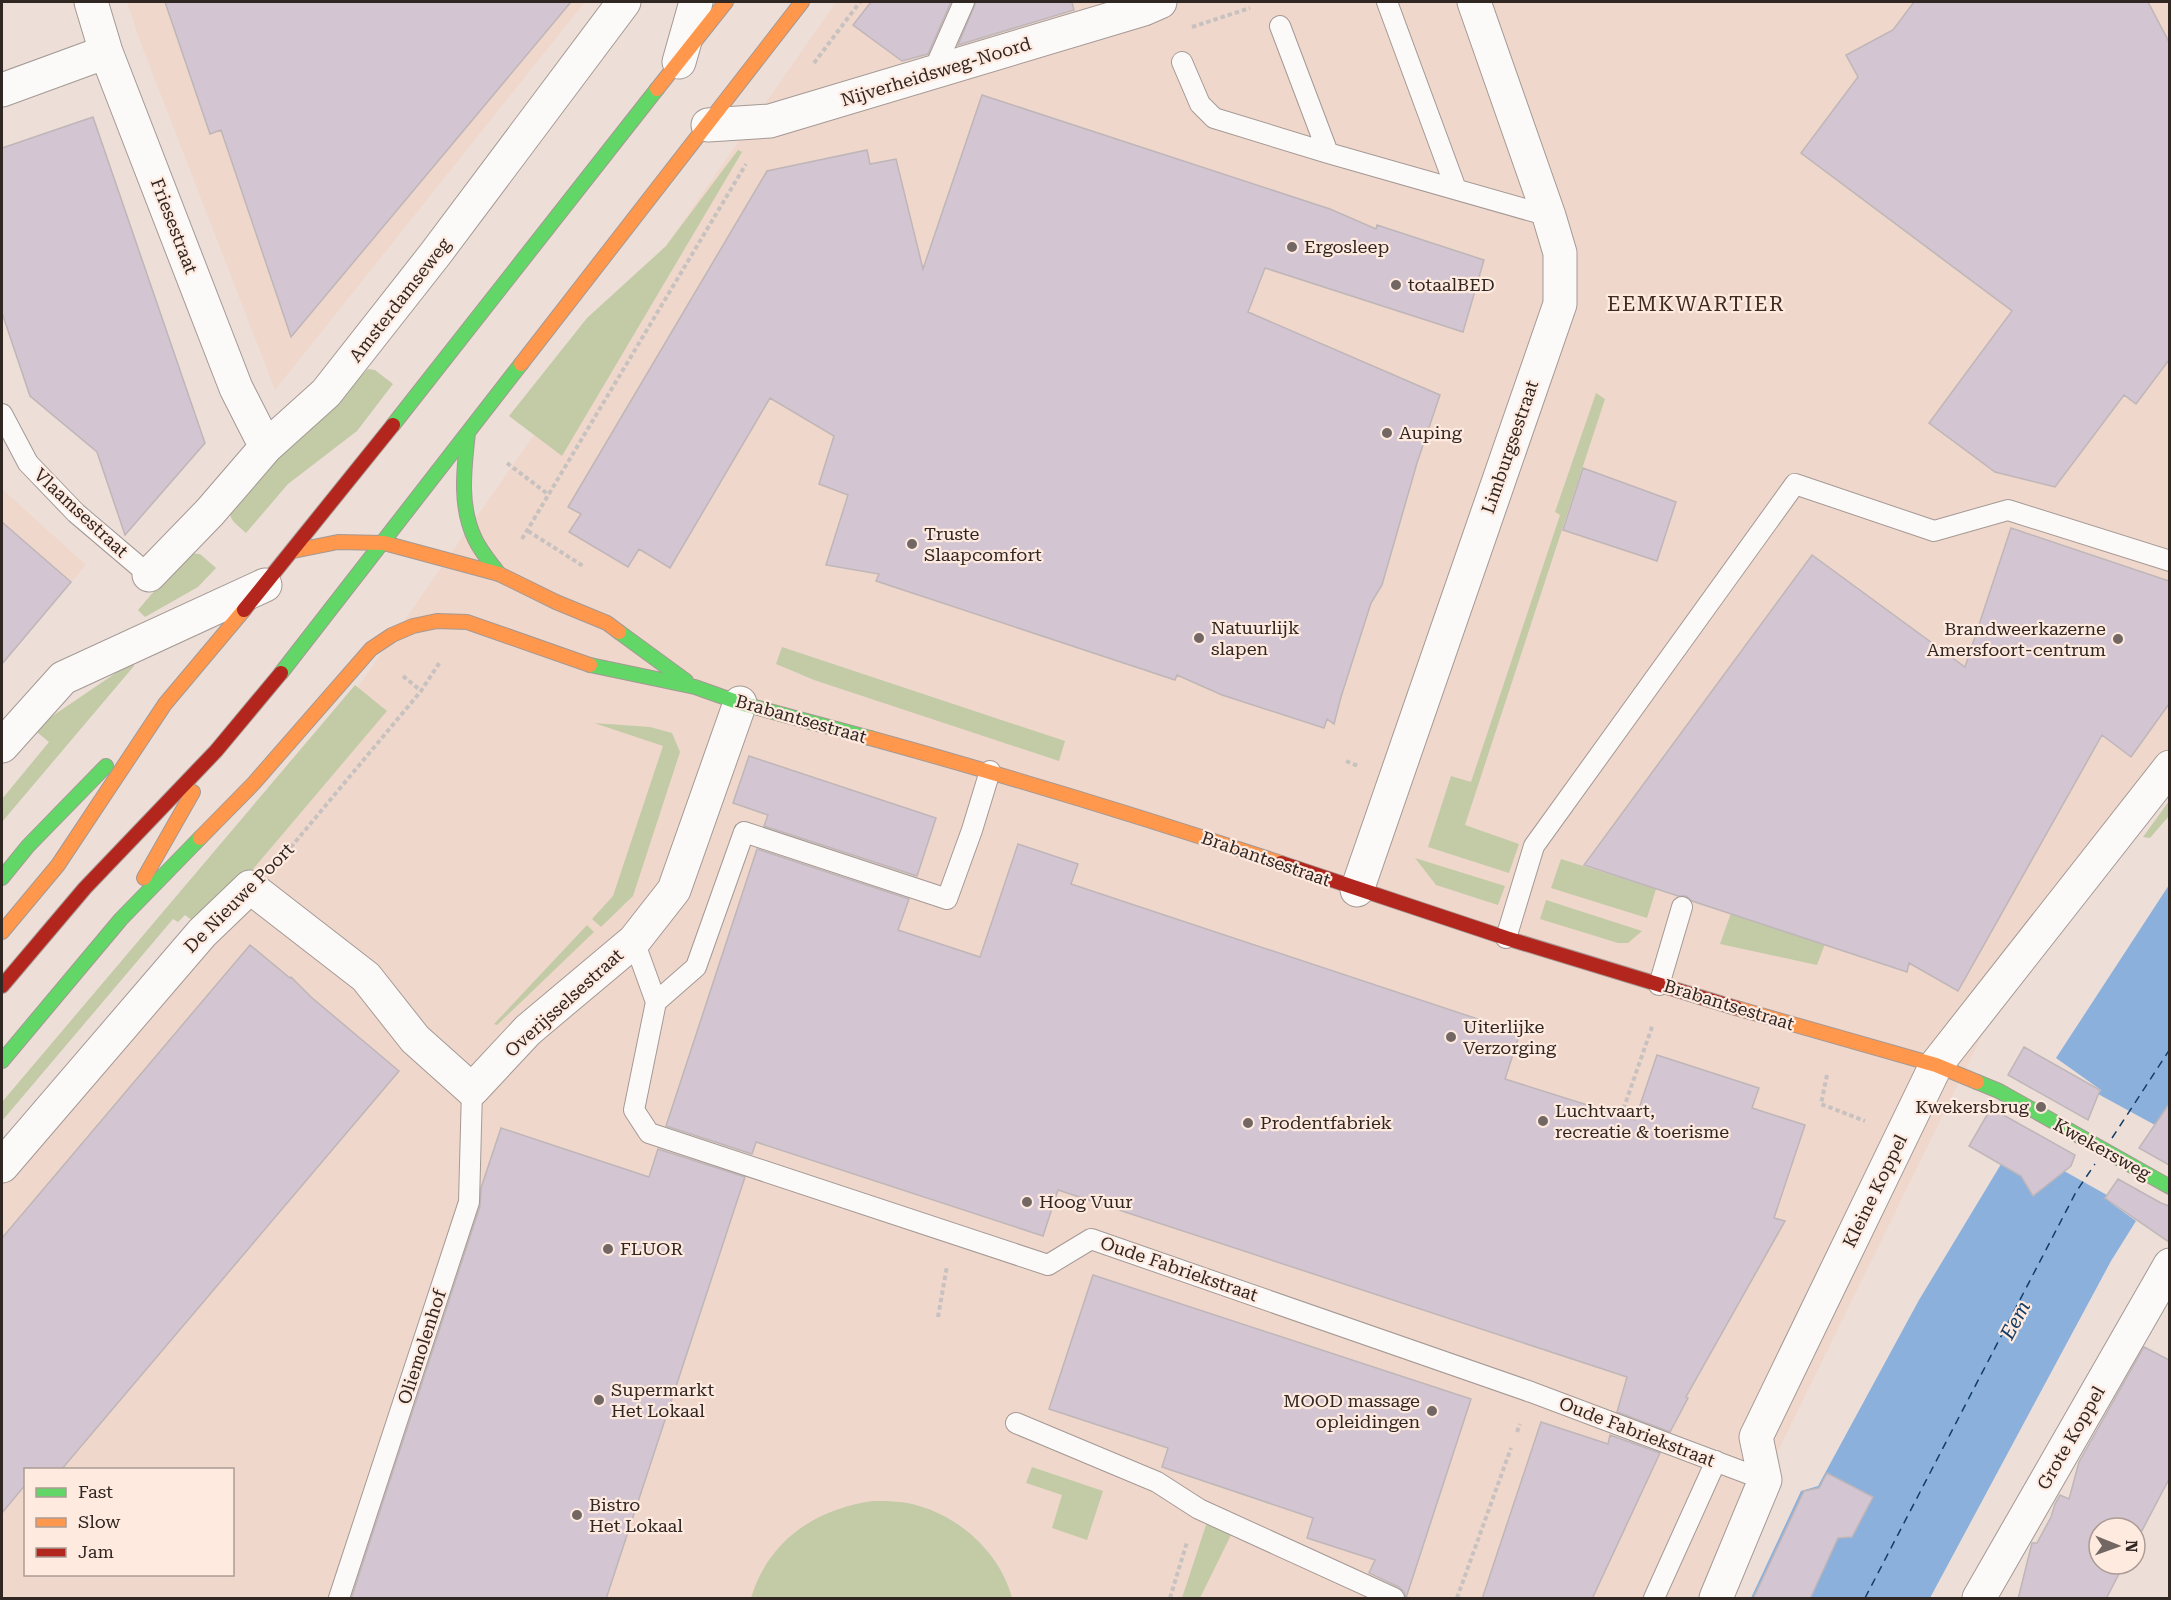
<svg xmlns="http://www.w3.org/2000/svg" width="2171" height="1600" viewBox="0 0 2171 1600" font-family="'Roboto Serif',serif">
	<rect width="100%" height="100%" fill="#edded8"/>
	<!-- built -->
	<path fill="#f0d7cc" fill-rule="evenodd" d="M127,2H585L275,390L140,41Z
		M836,2H2169V774L1986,1027L1706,1598H2V1183L355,691ZM26,1470H232V1574H26Z
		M2,489L86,565L2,663Z"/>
	<!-- green -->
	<path fill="#c2cba6" d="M738,150L742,152L562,456L509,416L587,318L666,246Z
		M368,369L375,370L393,384L357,431L288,484L246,533C234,522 228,520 229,503Z
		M1596,393L1605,399L1465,825L1519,844L1509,873L1428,847L1451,776L1471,782L1560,515L1555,512Z
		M190,553L200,554L216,568L198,587L145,617L138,610L183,557Z
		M782,647L1065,741L1059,761L814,680L776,664Z
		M132,662L134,663V666L2,822V799L49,742L38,733L37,729L48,719Z
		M355,685L387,711L248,875L193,921L185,915L178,922L173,919L2,1121V1102Z
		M594,723L650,727L672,733L680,752L633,896L601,927L592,919L613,896L663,746Z
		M2169,801V816L2150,838L2143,837Z
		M1415,858L1505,886L1498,905L1436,885Z
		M1561,859L1656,889L1647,918L1551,888Z
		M1546,900L1642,931L1628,943H1618L1540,919Z
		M1731,913L1825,944L1817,965L1720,944Z
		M587,925L594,932L497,1025L494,1024Z
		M1032,1467L1103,1491L1087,1540L1052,1528L1062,1495L1026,1483Z
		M873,1501C888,1501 904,1501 919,1506C962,1518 1001,1555 1012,1598H751C768,1541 815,1509 873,1501Z
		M1207,1522L1231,1535L1200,1598H1182Z"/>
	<!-- water -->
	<path fill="#8ab0db" d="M2169,885V1130L2155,1123L2111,1203L2136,1221L2111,1261L1930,1598H1751L1801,1491L1818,1486L1919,1300L2012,1146C2017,1160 2026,1208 2049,1183L2101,1090L2056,1058Z"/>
	<!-- pier -->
	<path fill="#edded8" d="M2098,1094L2155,1125L2114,1199L2057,1167Z"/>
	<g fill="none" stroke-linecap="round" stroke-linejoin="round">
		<!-- ferry -->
		<path stroke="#123d67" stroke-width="1.5" stroke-dasharray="8 6" stroke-linecap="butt" d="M2112,1138L2170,1049
			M1865,1598L2076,1192L2095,1164"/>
	</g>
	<!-- building -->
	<path fill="#d3c5d1" stroke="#bfb6b8" stroke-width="1.5" d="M165,2H571L291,337L221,130L210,134Z
		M871,2H951L928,54L902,61L853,25Z
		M976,2H1072L1074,10L958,45Z
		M1914,2H2148L2169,42V360L2136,404L2124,395L2055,487L1995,472L1929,423L2012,311L1801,153L1858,77L1846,55L1893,30Z
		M982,95L1330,209L1376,229L1377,225L1484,260L1463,332L1265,268L1248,312L1440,395L1417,463L1382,585L1371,603L1341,697L1334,724L1327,719L1324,728L1222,695L1177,675L1175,680L876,581L879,574L826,565L848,495L819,484L834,436L770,398L670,568L639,549L628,567L569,532L581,514L568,507L767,171L867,150L870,164L896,159L923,269Z
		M93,117L205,443L125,535L97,452L30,396L2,313V148Z
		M1583,468L1676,502L1657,561L1563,530Z
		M2,522L71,582L2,664Z
		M2011,528L2169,581V704L2131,757L2102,735L1958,991L1909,963L1907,972L1692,901L1686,896H1678L1584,865L1812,555L1965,667Z
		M749,756L936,818L917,876L764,826L768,815L733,803Z
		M1018,844L1078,864L1071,884L1520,1033L1505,1079L1635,1120L1657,1055L1759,1088L1752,1108L1805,1125L1774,1218L1785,1221L1686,1397L1688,1398L1670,1432L1617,1412L1627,1377L1058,1190L1043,1236L756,1142L752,1154L666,1126L757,849L909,899L898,930L980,957Z
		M250,945L290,978L291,977L311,997L399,1071L61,1470H26V1484L2,1513V1238Z
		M2024,1047L2100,1090L2088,1120L2008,1075Z
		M2169,1104V1165L2139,1148Z
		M1991,1108L2075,1155L2071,1166L2033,1196L2021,1176L1969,1146Z
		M501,1128L649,1177L658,1149L745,1177L606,1599H351L480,1206L481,1188Z
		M2118,1179L2161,1203L2169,1206V1242L2105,1198Z
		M1093,1275L1471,1399L1406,1598L1404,1592L1399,1587L1369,1573L1375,1560L1307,1538L1313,1518L1162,1467L1168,1448L1049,1409Z
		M2144,1347L2169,1360V1479L2135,1544V1528H2099V1564H2124L2106,1599H2018L2032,1543H2037L2051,1517L2055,1504L2060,1495L2069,1499L2079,1462Z
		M1541,1422L1608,1444L1610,1435L1660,1453L1592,1599H1482Z
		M1827,1473L1873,1497L1852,1537L1838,1538L1810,1599H1753L1804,1491L1819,1488Z"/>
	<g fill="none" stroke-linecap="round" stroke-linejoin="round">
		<defs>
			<path id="lane" d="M1387,2L1456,189
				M1280,26L1328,153
				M1182,62L1200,104L1214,118L1328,153L1549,216
				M933,72L964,2
				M2,414L28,463L76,513L149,575
				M1506,938L1534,846L1795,484L1934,531L2008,510L2170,561
				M634,941L656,1002L634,1110L649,1133L1048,1265L1091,1239L1531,1392L1765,1480
				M1659,985L1682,907
				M656,1002L696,967L744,832L947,899L972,830L990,771
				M1016,1423L1157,1482L1199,1509L1394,1598
				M339,1598L469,1202L472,1090
				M1654,1598L1716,1461"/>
			<path id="street" d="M91,2L106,52L236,388L266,447
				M679,62L696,2
				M2,90L106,52
				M708,125L770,121L1144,9L1160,2
				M149,575L210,512L266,447L326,393L436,253L624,2
				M2,746L63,678L265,585
				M1357,890L1560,304V253L1549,216L1474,2
				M2,1166L202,933L250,887L366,977L415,1039L472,1090L528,1030L634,941L674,890L740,703
				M1716,1598L1765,1480L1756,1437L1936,1065L2170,767
				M1979,1598L2170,1265"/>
			<path id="fast" d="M393,425L657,89
				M468,433C464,469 459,506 475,539C481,552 491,563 499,574
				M619,632L686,681
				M590,665L695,687L740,703L870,738
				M281,673L521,364
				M2,878L28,846L106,766
				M2,1061L121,919L200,838
				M1977,1082L1999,1091L2170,1187"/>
			<path id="slow" d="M657,89L726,2
				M521,364L802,2
				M293,551L338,542L384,543L499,574L556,602L607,623L619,632
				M870,738C1008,776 1145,818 1281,863
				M200,838L254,783L371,649L392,635L413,626L437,621L467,622L590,665
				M144,878L193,792
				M2,932L58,865L165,704L244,610
				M1736,1008L1936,1065L1977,1082"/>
			<path id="jam" d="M244,610L393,425
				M1281,863L1506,938L1736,1008
				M2,986L85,888L216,751L281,673"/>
		</defs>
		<!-- lane casing -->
		<use href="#lane" stroke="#a49994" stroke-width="22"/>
		<!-- street casing -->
		<use href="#street" stroke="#a49994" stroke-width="35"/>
		<!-- fast casing -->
		<use href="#fast" stroke="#a49994" stroke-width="16"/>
		<!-- slow casing -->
		<use href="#slow" stroke="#a49994" stroke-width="16"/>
		<!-- jam casing -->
		<use href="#jam" stroke="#a49994" stroke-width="16"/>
		<!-- path -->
		<path stroke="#c7c2bf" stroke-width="4" stroke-dasharray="4.5 3" stroke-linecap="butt" d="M1192,27L1250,8
			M814,63L860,2
			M507,463L549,495
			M528,531L583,566
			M522,539L746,164
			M403,676L420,690
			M1346,761L1358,766
			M281,859L421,691L440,662
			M1827,1075L1821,1104L1865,1121
			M1621,1116L1653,1024
			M938,1317L947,1266
			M1517,1432L1520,1424
			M1170,1598L1187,1542
			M1457,1598L1511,1448"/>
		<!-- lane -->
		<use href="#lane" stroke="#fcfaf9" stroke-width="20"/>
		<!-- street -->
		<use href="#street" stroke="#fcfaf9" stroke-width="33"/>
		<!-- fast -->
		<use href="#fast" stroke="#63d668" stroke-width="14"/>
		<!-- slow -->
		<use href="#slow" stroke="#ff974d" stroke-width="14"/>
		<!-- jam -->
		<use href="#jam" stroke="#b3261e" stroke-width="14"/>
	</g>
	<!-- markers -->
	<g fill="#726762" stroke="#ffeae0" stroke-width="2">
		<circle cx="1292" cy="247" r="6"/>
		<circle cx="1396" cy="285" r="6"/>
		<circle cx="1387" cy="433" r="6"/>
		<circle cx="912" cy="544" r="6"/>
		<circle cx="1199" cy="638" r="6"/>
		<circle cx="2118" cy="639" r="6"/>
		<circle cx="1451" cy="1037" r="6"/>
		<circle cx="2041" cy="1107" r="6"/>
		<circle cx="1543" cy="1121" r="6"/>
		<circle cx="1248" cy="1123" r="6"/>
		<circle cx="1027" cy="1202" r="6"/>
		<circle cx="608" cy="1249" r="6"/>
		<circle cx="599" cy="1400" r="6"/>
		<circle cx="1432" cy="1411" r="6"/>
		<circle cx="577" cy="1515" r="6"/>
	</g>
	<g text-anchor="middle" stroke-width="4.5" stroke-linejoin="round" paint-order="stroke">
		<!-- street labels -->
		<g font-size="18" fill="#302723" stroke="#ffeae0">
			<text transform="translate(936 72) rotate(-17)" y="6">Nijverheidsweg-Noord</text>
			<text transform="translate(174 226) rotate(69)" y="6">Friesestraat</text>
			<text transform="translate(400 300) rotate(-52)" y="6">Amsterdamseweg</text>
			<text transform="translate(1510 447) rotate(-71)" y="6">Limburgsestraat</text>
			<text transform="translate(81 513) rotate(43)" y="6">Vlaamsestraat</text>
			<text transform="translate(801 719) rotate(16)" y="6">Brabantsestraat</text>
			<text transform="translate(1266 859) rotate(19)" y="6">Brabantsestraat</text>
			<text transform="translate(239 898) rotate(-45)" y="6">De Nieuwe Poort</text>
			<text transform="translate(564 1003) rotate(-42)" y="6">Overijsselsestraat</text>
			<text transform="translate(1729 1005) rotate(17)" y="6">Brabantsestraat</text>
			<text transform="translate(2102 1149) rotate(29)" y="6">Kwekersweg</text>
			<text transform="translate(1875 1191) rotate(-64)" y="6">Kleine Koppel</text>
			<text transform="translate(1179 1269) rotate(19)" y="6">Oude Fabriekstraat</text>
			<text transform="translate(422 1347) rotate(-72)" y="6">Oliemolenhof</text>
			<text transform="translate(1637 1432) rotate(21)" y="6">Oude Fabriekstraat</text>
			<text transform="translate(2071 1438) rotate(-60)" y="6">Grote Koppel</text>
		</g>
		<!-- poi labels -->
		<g font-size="18" fill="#302723" stroke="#ffeae0" text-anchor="start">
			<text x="1304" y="253">Ergosleep</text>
			<text x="1408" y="291">totaalBED</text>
			<text x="1399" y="439">Auping</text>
			<text x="924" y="540">Truste<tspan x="924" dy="21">Slaapcomfort</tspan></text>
			<text x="1211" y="634">Natuurlijk<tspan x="1211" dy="21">slapen</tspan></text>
			<text x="2106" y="635" text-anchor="end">Brandweerkazerne<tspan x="2106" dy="21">Amersfoort-centrum</tspan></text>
			<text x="1463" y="1033">Uiterlijke<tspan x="1463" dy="21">Verzorging</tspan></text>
			<text x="2029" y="1113" text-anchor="end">Kwekersbrug</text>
			<text x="1555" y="1117">Luchtvaart,<tspan x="1555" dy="21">recreatie &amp; toerisme</tspan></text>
			<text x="1260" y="1129">Prodentfabriek</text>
			<text x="1039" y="1208">Hoog Vuur</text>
			<text x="620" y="1255">FLUOR</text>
			<text x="611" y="1396">Supermarkt<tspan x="611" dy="21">Het Lokaal</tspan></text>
			<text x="1420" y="1407" text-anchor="end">MOOD massage<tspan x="1420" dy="21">opleidingen</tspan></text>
			<text x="589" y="1511">Bistro<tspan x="589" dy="21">Het Lokaal</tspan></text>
		</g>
		<!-- water labels -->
		<g font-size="20" font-style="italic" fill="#123d67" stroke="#ffeae0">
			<text transform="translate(2015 1320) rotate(-62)" y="7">Eem</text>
		</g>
		<!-- quarter labels -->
		<g font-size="21" letter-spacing="1.5" fill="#3e2b22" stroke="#ffeae0">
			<text x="1696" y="311">EEMKWARTIER</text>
		</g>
	</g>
	<!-- border -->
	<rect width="2171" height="1600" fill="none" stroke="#302723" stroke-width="6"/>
	<!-- legend -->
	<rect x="24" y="1468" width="210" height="108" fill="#ffeae0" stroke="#ac9c94" stroke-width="1.5"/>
	<rect x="36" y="1488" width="30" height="9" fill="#63d668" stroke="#ac9c94" stroke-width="1.5"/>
	<text x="78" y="1498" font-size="18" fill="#302723">Fast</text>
	<rect x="36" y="1518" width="30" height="9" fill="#ff974d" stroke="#ac9c94" stroke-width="1.5"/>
	<text x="78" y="1528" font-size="18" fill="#302723">Slow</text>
	<rect x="36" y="1548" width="30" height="9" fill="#b3261e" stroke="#ac9c94" stroke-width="1.5"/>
	<text x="78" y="1558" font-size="18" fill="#302723">Jam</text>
	<!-- north arrow -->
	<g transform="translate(2117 1546) rotate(91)"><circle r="28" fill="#ffeae0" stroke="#ac9c94" stroke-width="1.5"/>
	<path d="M0-4.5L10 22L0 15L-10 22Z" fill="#726762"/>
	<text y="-9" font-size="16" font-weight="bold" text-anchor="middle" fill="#302723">N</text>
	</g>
</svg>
